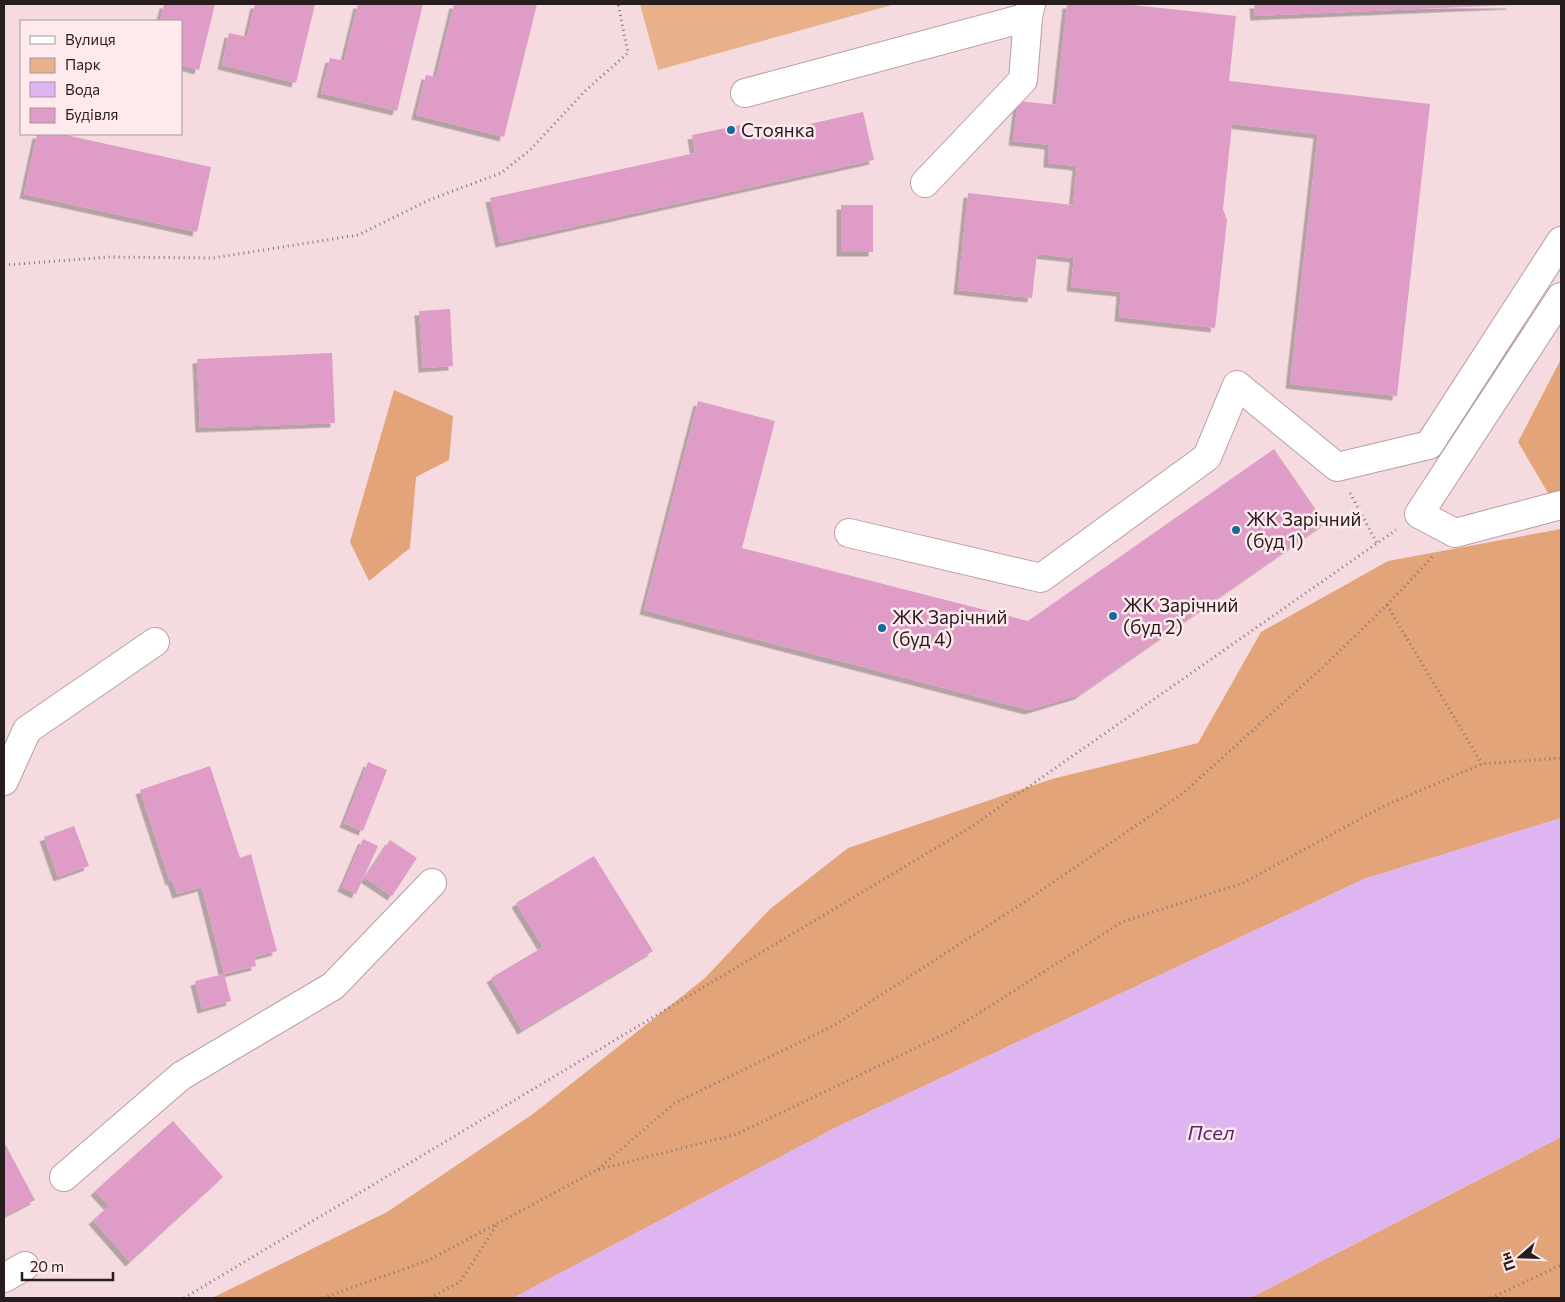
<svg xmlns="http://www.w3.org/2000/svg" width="1565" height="1302" viewBox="0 0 1565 1302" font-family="Commissioner,sans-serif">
	<defs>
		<filter id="shadow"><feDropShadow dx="-4.5" dy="4.5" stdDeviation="0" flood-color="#0004"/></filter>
	</defs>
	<rect width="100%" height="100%" fill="#f5dbdf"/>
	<!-- green -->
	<path fill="#e8b08b" d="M640,4H895L658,70Z"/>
	<!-- forest -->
	<path fill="#e3a479" d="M1561,359V515L1518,442Z
		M394,390L453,416L449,460L416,477L410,548L369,581L350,542Z
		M1561,529V818L1364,879L835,1128L513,1298H212L387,1212L533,1114L705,978L770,909L848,848L1052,779L1198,743L1261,632L1388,561Z
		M1561,1137V1298H1250L1260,1293Z"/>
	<!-- water -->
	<path fill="#deb4f1" d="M1561,818V1137L1250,1298H513L835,1128L1364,879Z"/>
	<!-- building -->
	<path fill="#de9cc7" filter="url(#shadow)" d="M164,4H215L199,70L181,65V21H160Z
		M255,4H315L296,83L222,65L229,33L247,37Z
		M358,4H423L397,111L321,93L330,58L344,61Z
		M454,4H537L504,137L416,115L426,75L436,77Z
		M1067,4H1123L1236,16L1229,81L1430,104L1397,396L1290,384L1318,134L1232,124L1223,209L1227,220L1215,328L1119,317L1121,292L1071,287L1074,258L1037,254L1032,298L958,290L968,193L1073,205L1077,166L1048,163L1049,145L1013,141L1018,101L1056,105Z
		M1254,4H1511V5L1255,16Z
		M863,112L874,160L500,243L490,198L695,153L692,135L740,125L743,139Z
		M37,134H61L211,167L197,232L24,194Z
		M841,205H873V252H841Z
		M450,309L453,366L423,368L419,311Z
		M332,353L335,423L200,428L197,359Z
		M698,401L775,421L742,548L1028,621L1274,449L1325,523L1079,695L1029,710L644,610Z
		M368,762L387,770L363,831L344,823Z
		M210,766L240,858L251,854L277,951L254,957L256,966L224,974L231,1001L202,1009L195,981L224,974L202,887L177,894L172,880L170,881L140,790Z
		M74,826L89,866L58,877L44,837Z
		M363,839L378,846L356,894L342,887Z
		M390,840L417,858L392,896L365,878Z
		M594,856L653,951L522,1030L491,978L543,947L516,903Z
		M173,1121L223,1177L130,1262L93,1220L109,1206L95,1191Z
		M4,1142L35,1200L4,1216Z"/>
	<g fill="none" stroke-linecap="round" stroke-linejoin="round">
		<defs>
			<path id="minor" d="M745,93L1028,17
				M925,183L1023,80L1028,17L1031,4
				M1561,297L1419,514L1455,533L1561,505
				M849,533L1041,578L1207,457L1237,385L1337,467L1429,445L1561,241
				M4,781L27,730L155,642
				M64,1177L181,1076L333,986L432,883
				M4,1278L25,1266"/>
		</defs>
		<!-- minor casing -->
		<use href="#minor" stroke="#b89fa4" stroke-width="30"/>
		<!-- path -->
		<path stroke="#867578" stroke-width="3" stroke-dasharray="1 4" stroke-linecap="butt" d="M4,265L110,257L213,258L358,235L429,200L501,173L529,151L586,90L628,53L618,4
			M1350,493L1377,543
			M1387,605L1482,764
			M598,1169L675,1103L833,1026L1023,903L1182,794L1323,667L1387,605L1434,555
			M184,1298L971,827L1396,530
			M323,1298L429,1260L597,1170L737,1134L949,1032L1122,922L1243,883L1382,807L1482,764L1561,758
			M430,1298L460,1282L498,1223
			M1491,1298L1561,1265"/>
		<!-- minor -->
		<use href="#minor" stroke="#fff" stroke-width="28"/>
	</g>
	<!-- markers -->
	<g fill="#146b9b" stroke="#fee9ed" stroke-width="2">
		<circle cx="731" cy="130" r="5"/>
		<circle cx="1236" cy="530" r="5"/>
		<circle cx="1113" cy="616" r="5"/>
		<circle cx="882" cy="628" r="5"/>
	</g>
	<g text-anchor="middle" stroke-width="5" stroke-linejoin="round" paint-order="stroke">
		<!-- poi labels -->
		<g font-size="19" fill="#261d1e" stroke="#fee9ed" text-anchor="start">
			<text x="741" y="137">Стоянка</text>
			<text x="1246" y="526">ЖК Зарічний<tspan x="1246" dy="22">(буд 1)</tspan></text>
			<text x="1123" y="612">ЖК Зарічний<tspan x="1123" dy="22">(буд 2)</tspan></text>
			<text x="892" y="624">ЖК Зарічний<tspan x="892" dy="22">(буд 4)</tspan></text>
		</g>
		<!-- water labels -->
		<g font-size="20" font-style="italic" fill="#57246b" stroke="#fee9ed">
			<text x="1211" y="1140">Псел</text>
		</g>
	</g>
	<!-- border -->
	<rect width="1565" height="1302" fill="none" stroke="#261d1e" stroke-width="10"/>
	<!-- legend -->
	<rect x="20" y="20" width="162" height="115" fill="#fee9ed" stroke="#a8979a"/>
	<rect x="30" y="36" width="25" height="8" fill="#ffffff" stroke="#a8979a"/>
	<text x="65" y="45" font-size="15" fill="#261d1e">Вулиця</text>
	<rect x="30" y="58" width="25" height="15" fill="#e8b08b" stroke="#a8979a"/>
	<text x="65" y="70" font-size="15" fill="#261d1e">Парк</text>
	<rect x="30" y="82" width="25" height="15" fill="#deb4f1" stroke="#a8979a"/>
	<text x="65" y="95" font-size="15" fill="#261d1e">Вода</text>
	<rect x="30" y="108" width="25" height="15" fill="#de9cc7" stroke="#a8979a"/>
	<text x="65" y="120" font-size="15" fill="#261d1e">Будівля</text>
	<!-- north arrow -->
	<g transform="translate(1520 1257) rotate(250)" stroke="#fee9ed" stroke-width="4" paint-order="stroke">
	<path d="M0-4L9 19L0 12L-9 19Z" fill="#261d1e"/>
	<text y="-8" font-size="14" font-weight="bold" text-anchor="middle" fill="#261d1e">Пн</text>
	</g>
	<!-- scale -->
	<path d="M22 1272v8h91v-8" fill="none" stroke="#261d1e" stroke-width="2.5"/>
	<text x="30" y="1272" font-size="15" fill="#261d1e" stroke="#fee9ed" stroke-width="4" paint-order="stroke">20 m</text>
</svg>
